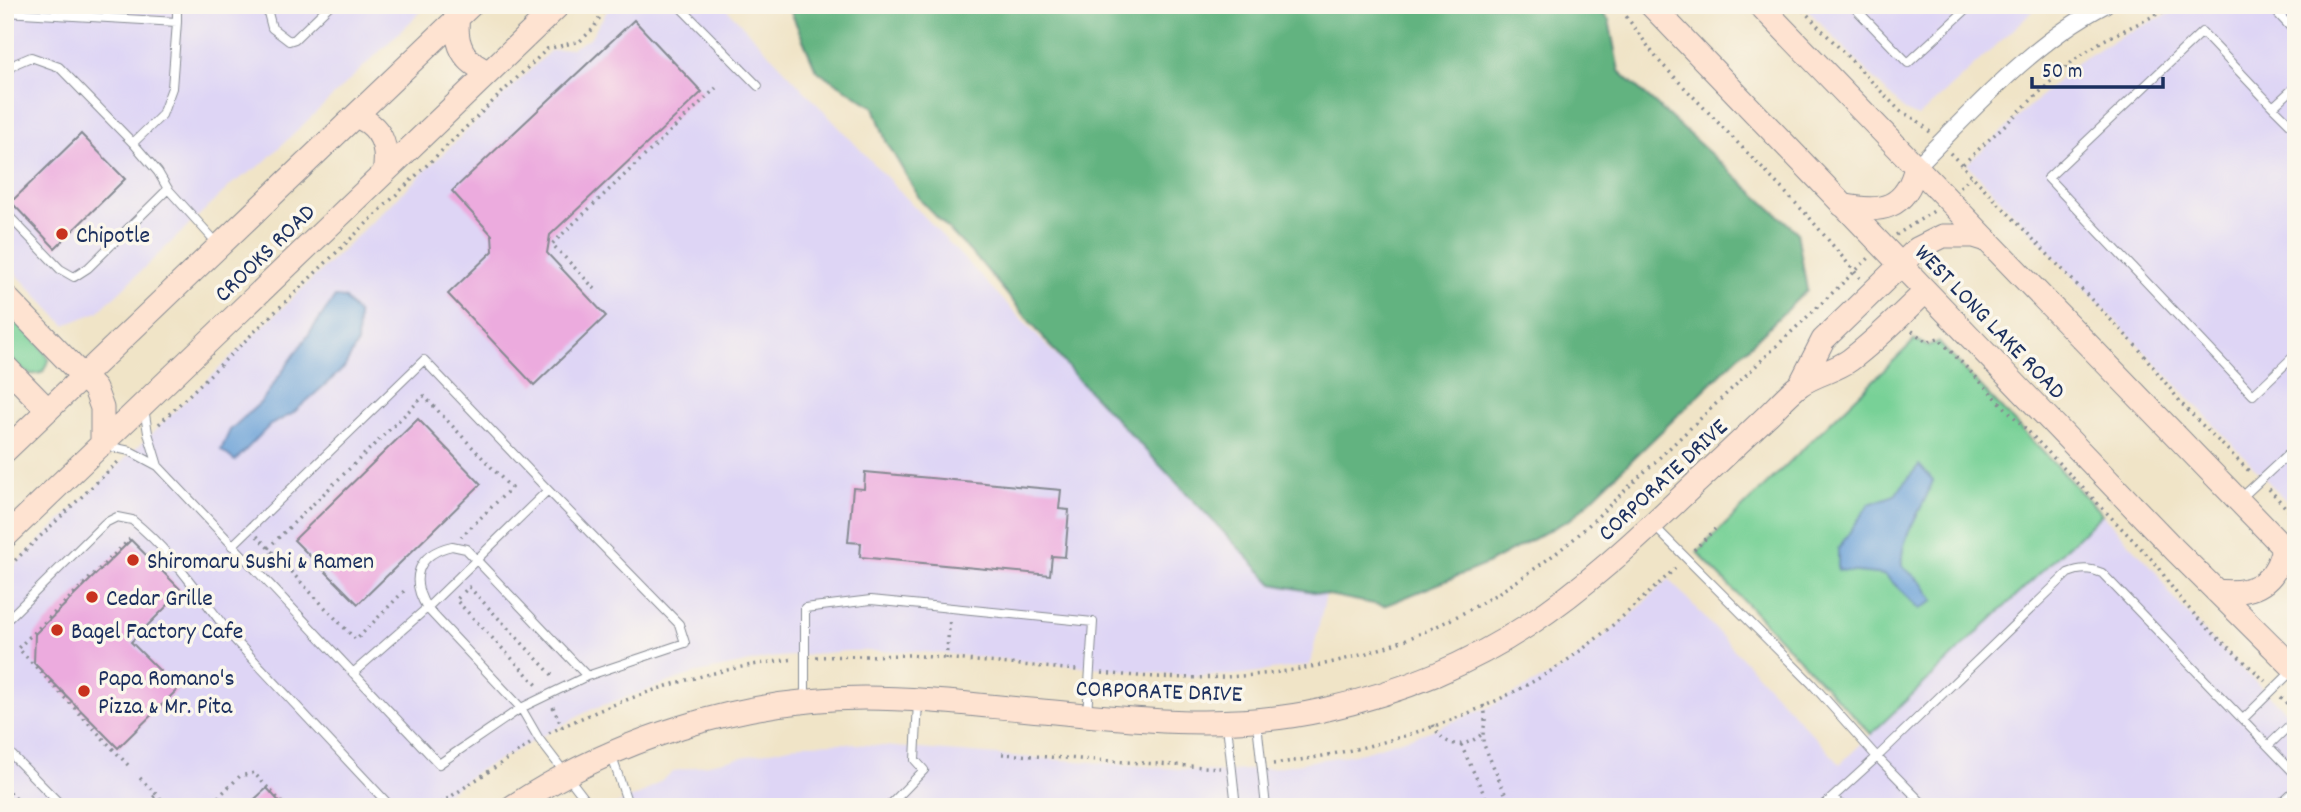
<svg xmlns="http://www.w3.org/2000/svg" width="2301" height="812" viewBox="0 0 2301 812" font-family="Dekko,sans-serif">
	<rect width="100%" height="100%" fill="#fbf7ec"/>
	<filter id="ink" filterUnits="userSpaceOnUse"><feTurbulence type="fractalNoise" baseFrequency=".0143" numOctaves="2"/><feDisplacementMap in="SourceGraphic" scale="14" xChannelSelector="R" yChannelSelector="G"/><feConvolveMatrix kernelMatrix="1 2 1 2 8 2 1 2 1" color-interpolation-filters="sRGB"/></filter>
	<filter id="wash" filterUnits="userSpaceOnUse"><feTurbulence type="fractalNoise" baseFrequency=".00686" numOctaves="4" result="noise"/><feDisplacementMap in="SourceGraphic" scale="28" xChannelSelector="R" yChannelSelector="G"/><feGaussianBlur stdDeviation="1.57" result="paint"/><feColorMatrix in="noise" values="0 0 0 0 0 0 0 0 0 0 0 0 0 0 0 0 0 1.4 0 .05"/><feComposite in="paint" operator="in"/></filter>
	<g filter="url(#wash)">
		<rect width="100%" height="100%" fill="#f0e4c7"/>
		<!-- built -->
		<path fill="#ded5f5" d="M5,5H428L261,165L233,183L98,312L65,325L5,262Z
			M611,5H723L1273,584L1326,594L1310,665L1235,675L1191,676L912,651H847L769,658L693,674L592,709L476,772L429,807H5V574L550,51L572,48L590,38Z
			M1803,5H2040L1918,117L1905,111Z
			M2188,5H2296V511L1967,164L2078,62L2125,34Z
			M2102,514L2155,570L2170,594L2206,634L2296,721V807H610L641,794L675,771L804,744L842,743L1219,772L1271,768L1360,753L1430,731L1491,706L1563,668L1630,616L1669,579L1840,764Z"/>
		<!-- green -->
		<path fill="#78d197" stroke="#4a807a" stroke-width="2" d="M5,316C22,327 39,341 49,359L43,372C26,380 17,365 5,353Z
			M1915,340L1927,346L1938,342L2102,514L1871,734L1697,552Z"/>
		<!-- forest -->
		<path fill="#62b380" stroke="#3e716f" stroke-width="2" d="M788,5H1594L1609,20L1619,71L1797,232L1807,290L1572,518L1487,564L1384,606L1273,584L1076,377L982,264L921,201L886,141L874,107L816,70Z"/>
		<!-- water -->
		<path fill="#6aa1d8" stroke="#42689b" stroke-width="2" d="M335,297L344,298L358,314L357,344L344,368L292,414L270,425L235,461L221,450L230,430L261,402Z
			M1919,465L1933,480C1924,509 1899,536 1902,566L1923,584L1934,601L1920,609L1885,575L1838,570V549L1869,504L1895,495Z"/>
		<g id="blocks">
			<!-- building -->
			<path fill="#ecabde" d="M634,20L702,92L550,235L547,253L606,316L534,385L448,294L493,251L492,235L452,191Z
				M81,134L125,179L55,248L11,202Z
				M418,419L481,484L358,604L294,540Z
				M865,472L1061,490L1059,509L1069,510L1065,557L1052,556L1050,575L860,557L861,543L848,542L853,488L864,489Z
				M131,540L182,591L131,642L178,689L118,748L34,663L35,634Z
				M267,788L284,807H246Z"/>
		</g>
	</g>
	<g filter="url(#ink)">
		<use href="#blocks" fill-opacity="0" stroke="#868a92" stroke-width="2"/>
		<g fill="none" stroke-linecap="round" stroke-linejoin="round">
			<defs>
				<path id="lane" d="M266,5L272,28L289,41L295,39L330,5
					M678,5L758,86
					M1852,5L1908,63L1971,5
					M2270,5L2296,33
					M5,12L177,22V5
					M5,73L17,63L31,57L59,67L133,143L158,172L168,189L217,243
					M2296,86L2273,107L2202,32L2048,178L2253,395L2296,354
					M2273,107L2296,130
					M133,143L162,115L172,88L177,22
					M5,212L60,269L74,277L88,268L168,189
					M144,408L148,433L158,466
					M107,446L130,451L158,466L439,764L521,708L539,739L591,807
					M548,490L679,624L685,643L587,676
					M2239,500L2296,447
					M1655,527L1812,684L1877,757L1822,807
					M232,546L424,360L548,490L427,608L353,673
					M452,546L466,549L587,676L521,708L427,608C409,579 417,554 452,546Z
					M5,622L105,523L117,517L132,520C174,553 201,599 235,640L391,807
					M805,699V608L871,600L1093,622L1087,715
					M2243,719L2292,671
					M1257,723L1266,807
					M1227,725L1236,807
					M2268,746L2296,719
					M5,748L63,807
					M612,757L629,807
					M1833,797L1843,807
					M888,807L924,770L915,760L918,702
					M1926,807L1877,757L2068,573C2081,568 2089,568 2102,573L2296,775
					M2277,807L2296,789"/>
				<path id="street" d="M1916,167C1973,110 2033,42 2105,5"/>
				<path id="secondary" d="M1651,5L2175,550L2296,670
					M1760,5L2296,560
					M458,17C454,44 464,63 489,72
					M355,116C381,125 389,146 384,173
					M1842,205C1881,214 1906,209 1916,167
					M5,296L95,389L102,408V445
					M5,366L48,410
					M1800,385L1823,340L1917,249L1943,236H1974L1987,240
					M5,451L471,5
					M5,537L559,5
					M2216,591C2251,595 2276,585 2283,547
					M512,807C615,739 740,699 864,698C927,698 991,707 1054,712C1143,721 1234,730 1323,710C1491,672 1576,598 1696,483C1720,461 1743,439 1766,417C1777,407 1788,393 1800,385C1815,374 1835,371 1850,360C1877,340 1902,314 1926,291"/>
			</defs>
			<!-- lane casing -->
			<use href="#lane" stroke="#868a92" stroke-width="10"/>
			<!-- street casing -->
			<use href="#street" stroke="#868a92" stroke-width="18"/>
			<!-- secondary casing -->
			<use href="#secondary" stroke="#868a92" stroke-width="25"/>
			<!-- path -->
			<path stroke="#868a92" stroke-width="3.5" stroke-dasharray="2 5" stroke-linecap="butt" d="M1618,5L1658,60L1809,217L1860,278
				M1798,5L1900,111L1917,120L1930,132
				M1950,153L2139,349L2186,409L2250,472
				M1963,164L2073,61L2102,41L2176,5
				M1960,187L1971,176
				M1896,235L1934,211
				M595,289L552,244L716,88
				M1912,331L1927,342L1938,338L2159,567C2185,614 2228,645 2265,681
				M159,424L547,49L580,41L593,29L607,5
				M2269,489L2296,519
				M257,536L356,640L407,588
				M268,548L424,396L511,488L461,537
				M1694,550L1715,529
				M5,570L120,460
				M464,592L469,587L555,678
				M459,597L456,600L539,687
				M816,657L909,655L1077,670
				M946,659L950,619
				M1102,673C1287,692 1430,656 1575,538L1869,258
				M2281,697L2292,709
				M1483,705C1489,721 1480,731 1484,745L1511,807
				M553,707L562,727
				M1433,725C1445,747 1461,750 1481,735
				M549,733C626,696 709,668 795,659
				M1461,745L1490,807
				M1002,754L1220,768
				M1273,764C1372,751 1476,720 1560,665C1604,636 1641,600 1679,565
				M128,765L18,648L132,537
				M140,778L162,800
				M5,787L24,807
				M10,807L18,800
				M143,807L157,794
				M208,807L240,776L254,773L286,807
				M435,807L530,744"/>
			<!-- lane -->
			<use href="#lane" stroke="#fff" stroke-width="8"/>
			<!-- street -->
			<use href="#street" stroke="#fff" stroke-width="16"/>
			<!-- secondary -->
			<use href="#secondary" stroke="#fee3d1" stroke-width="23"/>
		</g>
	</g>
	<!-- markers -->
	<g fill="#c8321e" stroke="#fbf7ec" stroke-width="2.5">
		<circle cx="62" cy="234" r="7"/>
		<circle cx="133" cy="560" r="7"/>
		<circle cx="92" cy="597" r="7"/>
		<circle cx="57" cy="630" r="7"/>
		<circle cx="84" cy="691" r="7"/>
	</g>
	<g text-anchor="middle" stroke-width="7" stroke-linejoin="round" paint-order="stroke">
		<!-- poi labels -->
		<g font-size="24" fill="#1b2f5e" stroke="#fbf7ec" text-anchor="start">
			<text x="76" y="242">Chipotle</text>
			<text x="147" y="568">Shiromaru Sushi &amp; Ramen</text>
			<text x="106" y="605">Cedar Grille</text>
			<text x="71" y="638">Bagel Factory Cafe</text>
			<text x="98" y="685">Papa Romano's<tspan x="98" dy="28">Pizza &amp; Mr. Pita</tspan></text>
		</g>
		<!-- street labels -->
		<g font-size="24" fill="#1b2f5e" stroke="#fbf7ec">
			<text transform="translate(264 252) rotate(-44)" y="8">CROOKS ROAD</text>
			<text transform="translate(1991 321) rotate(46)" y="8">WEST LONG LAKE ROAD</text>
			<text transform="translate(1662 479) rotate(-43)" y="8">CORPORATE DRIVE</text>
			<text transform="translate(1159 690) rotate(2)" y="8">CORPORATE DRIVE</text>
		</g>
	</g>
	<!-- margin -->
	<rect width="2301" height="812" fill="none" stroke="#fbf7ec" stroke-width="28"/>
	<!-- scale -->
	<path d="M2032 77v10h131v-10" fill="none" stroke="#1b2f5e" stroke-width="3.5"/>
	<text x="2042" y="77" font-size="21" fill="#1b2f5e" stroke="#fbf7ec" stroke-width="5" paint-order="stroke">50 m</text>
</svg>
